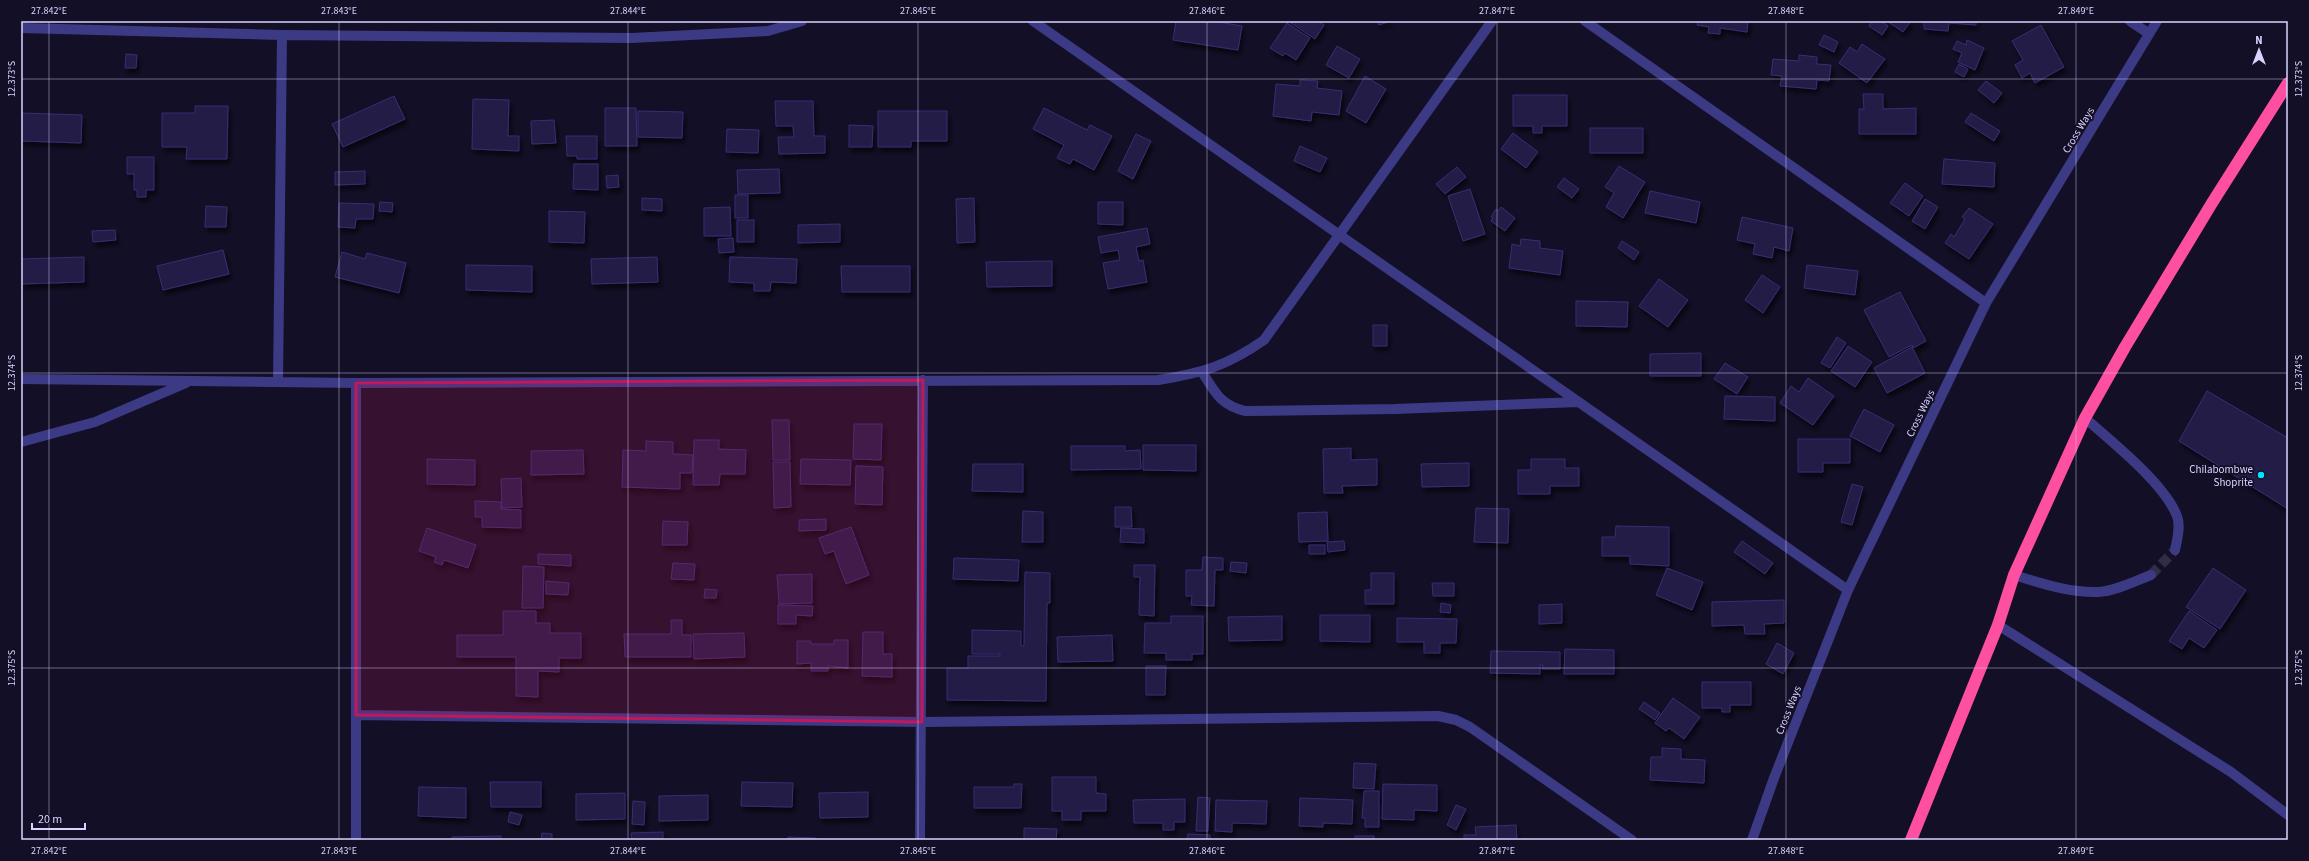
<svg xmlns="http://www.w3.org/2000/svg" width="2309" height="861" viewBox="0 0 2309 861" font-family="'Source Sans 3',sans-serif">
	<defs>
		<filter id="shadow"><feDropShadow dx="2.5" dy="4.5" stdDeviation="2" flood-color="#0009"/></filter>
	</defs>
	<rect width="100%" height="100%" fill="#130f26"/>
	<!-- building -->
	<path fill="#241b47" stroke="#3b2d73" filter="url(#shadow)" d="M1176,21H1213L1242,26L1238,50L1173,40Z
		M1292,21H1318L1324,25L1315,39L1291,23Z
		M1377,21H1391L1379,25Z
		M1698,21H1748L1747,32L1720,28V34L1708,33L1709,27L1697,25Z
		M1872,21H1881L1888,26L1882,35L1869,26Z
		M1887,21H1911L1903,32Z
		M1924,21H1976V25L1949,23L1948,31L1924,29Z
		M1287,23L1310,38L1296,60L1285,53L1283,56L1270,48Z
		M2041,25L2064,67L2035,83L2030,73L2022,78L2015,65L2023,60L2012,41Z
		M1824,35L1838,42L1834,52L1819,45Z
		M1967,40L1984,48L1975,70L1958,62L1962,53L1953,49L1957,41L1966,45Z
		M1862,44L1885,59L1867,83L1839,63L1850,47L1857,52Z
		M1337,46L1360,59L1349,78L1326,65Z
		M126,54L137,55L136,68H125Z
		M1799,55L1817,57V64L1831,65L1829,81L1817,80L1816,89L1780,86L1782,76L1771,75L1773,59L1799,61Z
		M1959,64L1968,69L1964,77L1955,72Z
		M1365,76L1386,89L1366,123L1346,111Z
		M1300,80L1318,81L1317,88L1342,91L1339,115L1312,112L1311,121L1273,116L1276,84L1300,86Z
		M1986,81L2002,93L1994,103L1978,90Z
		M1863,94H1883V109L1916,108V134H1859V109H1864Z
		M1513,95H1567V126H1542V133H1533V126H1513Z
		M394,96L405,119L343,147L332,124Z
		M473,99L509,100L508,136H519V151L472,149Z
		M775,101H813L814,136H825V153L779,154L778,137H794L793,126H776Z
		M195,106H228L227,159H186L187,147H162V113H195Z
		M605,108H636L637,146H605Z
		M1044,108L1087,130L1090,125L1112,136L1094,170L1073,159L1070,164L1057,158L1064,145L1033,129Z
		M638,111L683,112L682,138L638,137Z
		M878,111H947V141H911V147H878Z
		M21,113L82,115L81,143L21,141Z
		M1971,113L2000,131L1994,141L1965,122Z
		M554,120L556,143L532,144L531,121Z
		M849,125L873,126L872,147H849Z
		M1590,128H1643V153H1590Z
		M727,129L759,130L758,153L726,152Z
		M1513,133L1538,152L1526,168L1501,149Z
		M1136,134L1151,141L1133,179L1118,171Z
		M566,136H597V159H577V156H567Z
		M1300,146L1327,158L1320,172L1294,161Z
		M127,157H154V190H146V197H137V190H134V174H127Z
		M1944,159L1995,163L1994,187L1942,184Z
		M574,164H598V190L573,189Z
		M1619,166L1645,182L1623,218L1606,207L1614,193L1605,187Z
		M1457,167L1466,177L1445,194L1436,184Z
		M779,169L780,193L738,194L737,170Z
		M365,171V184L335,185V172Z
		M618,175L619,187L607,188L606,176Z
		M1564,178L1579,189L1572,198L1557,187Z
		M1905,183L1923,196L1909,216L1890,203Z
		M1470,189L1485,234L1463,241L1448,196Z
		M1650,191L1700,202L1696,223L1645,213Z
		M735,195H748V218H735Z
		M642,198L662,199V211L642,210Z
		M974,198L975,242L957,243L956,199Z
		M1925,199L1938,207L1925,229L1912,221Z
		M380,202L393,203L392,212L379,211Z
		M1098,202H1123V225L1098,224Z
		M339,203L374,204L373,219H356L355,228L338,227Z
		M206,206L227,207L226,227H205Z
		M730,207L731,236H704V208Z
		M1501,207L1515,218L1505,231L1491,221L1493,218L1491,217L1496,209L1498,211Z
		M1969,208L1993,224L1969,259L1945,243L1951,234L1954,237L1965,219L1962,217Z
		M549,211L585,212L584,243L549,242Z
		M1742,217L1793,228L1789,251L1774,247L1772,258L1753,254L1755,244L1737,240Z
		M737,220H754V242H737Z
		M840,224V242L798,243V225Z
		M1147,228L1150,244L1136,247L1139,261L1143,260L1147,282L1108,289L1103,263L1120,260L1118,250L1101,253L1098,237Z
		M115,230L116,240L93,242L92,231Z
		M733,238L734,252L719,253L718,239Z
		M1521,239L1540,241V248L1563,251L1560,275L1509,268L1512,244L1520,246Z
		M1622,241L1639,252L1634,260L1618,248Z
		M223,250L229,274L163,290L157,266Z
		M342,252L365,259L367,253L406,263L399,293L335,277Z
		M84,257V282L21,284V259Z
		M657,257L658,282L592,284L591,259Z
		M730,257L797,259L796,283L771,282L770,291H754V283L729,282Z
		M1052,261V286L987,287L986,262Z
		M466,265L532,266V292L466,290Z
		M1807,265L1858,271L1855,295L1804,288Z
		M841,266H910V292H842Z
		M1762,275L1780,287L1763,313L1745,300Z
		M1659,279L1688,300L1668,327L1639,306Z
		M1900,292L1926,341L1913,348L1912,345L1889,357L1864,310Z
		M1576,301L1628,302L1627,327L1576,326Z
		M1373,325H1387V346H1373Z
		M1837,337L1846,343L1830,368L1821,363Z
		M1848,346L1872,362L1855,387L1831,371Z
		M1912,347L1925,373L1887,393L1874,368Z
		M1701,353V376H1650V354Z
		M1725,363L1748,377L1737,394L1714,379Z
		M1808,378L1834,396L1813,425L1780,403L1791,386L1799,392Z
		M2207,391L2288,438V509L2179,441Z
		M1725,396L1775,397V421L1724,419Z
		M1864,409L1894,425L1880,452L1850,436Z
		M772,420H789L790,460H773Z
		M854,424H882L881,460L853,459Z
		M1798,439H1850V463H1823V472H1798Z
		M694,440H719V449L746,450L745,474H720L719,485H693Z
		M646,441L673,442V454L693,455L692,473H680V489L622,487L623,450L646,451Z
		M1143,445H1196V471L1143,470Z
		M1071,446H1125V451L1140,450L1141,469L1071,470Z
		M1351,448V460L1377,459V485L1342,486L1343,493H1324L1323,449Z
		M583,450L584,474L531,475V451Z
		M427,459L475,460V485L427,484Z
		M801,459L851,460L850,485L800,484Z
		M1531,459H1565V468H1579V486H1550V494H1518V470H1531Z
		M773,462H790L791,507L774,508Z
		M1469,463V486L1422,487L1421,464Z
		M973,464H1023V492L972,491Z
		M856,466L883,467L882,505L855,504Z
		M521,478L522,507L502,508L501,479Z
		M1852,484L1863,487L1852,525L1841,522Z
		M475,501L501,502V509L521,510V528L482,527V517H475Z
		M1115,507H1131L1132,527H1115Z
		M1476,508L1509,509L1508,543L1474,542Z
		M1023,511L1043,512V542H1022Z
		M1327,512L1328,541L1299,542L1298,513Z
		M826,519V530L799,531V520Z
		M663,521L688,522L687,545H662Z
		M1616,526L1669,527V566L1630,564V556H1602V537H1615Z
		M851,527L869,575L846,584L834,551L825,554L819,538Z
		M427,528L476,545L468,568L444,560L442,565L434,562L436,557L419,551Z
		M1121,528L1144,529V543L1120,542Z
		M1344,541L1345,550L1328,552L1327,542Z
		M1742,541L1773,563L1765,574L1734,552Z
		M1309,545H1325V554H1309Z
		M538,554L571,555V566L538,564Z
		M1203,557L1223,558V570H1215L1214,606L1191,605L1192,596H1186V570H1202Z
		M954,558L1019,560L1018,581L953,579Z
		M1231,562L1247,563L1246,573L1230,571Z
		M673,563L695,564L694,580L671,579Z
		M1134,565H1155L1154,616L1139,615L1140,577H1134Z
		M523,566L544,567L543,608H522Z
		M1667,568L1703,582L1692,610L1656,595Z
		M2213,568L2246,590L2220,629L2186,607Z
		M1025,572L1050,573V603H1047L1046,701L947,700V668H968V656H1000V654H972V630L1021,631V646H1024Z
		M1371,573H1394V604H1365V590H1371Z
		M812,574V603L779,604L777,575Z
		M546,581L569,583L568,595L546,594Z
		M1432,583H1454V596H1433Z
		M705,589L717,590L716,598H704Z
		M1784,600V623L1764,624L1765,634H1745L1744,625L1712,626V602Z
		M1441,603L1451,605L1450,613L1440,612Z
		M1562,604V623L1539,624V605Z
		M778,605L813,606L812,616L796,615V624H778Z
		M503,611H536V623H550V633H581V658H559V672L538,671V697L516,696V657H457V635H503Z
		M2189,611L2217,630L2204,648L2189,638L2182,649L2169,641Z
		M1320,615H1370V642L1320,641Z
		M1171,616H1203V654H1192V660H1166V653H1144L1145,623H1171Z
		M1282,616V640L1229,641L1228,617Z
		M1397,618L1457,619L1456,643H1440V653H1424V642H1397Z
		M671,620H682V635H691V657H625L624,634H671Z
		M863,632H883V654H892V677L862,676Z
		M744,633L745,657L694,659L693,634Z
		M1112,635L1113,661L1058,662L1057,637Z
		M834,640H848V668L828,666V671H811V663L797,664V641H811V644H834Z
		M1777,643L1794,653L1783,674L1766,664Z
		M1565,649L1614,650V674H1564Z
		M1491,651L1560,652V669H1542L1543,665H1540V674L1490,673Z
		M1146,666H1166L1165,695H1146Z
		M1702,682H1751V705H1730V712H1722V708H1702Z
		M1673,698L1700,717L1684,739L1669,728L1666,731L1655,723Z
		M1644,702L1660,713L1655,720L1639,709Z
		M1662,748L1681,749V759L1705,760L1704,783L1650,780L1651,757H1662Z
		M1354,763L1376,764L1374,789L1353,788Z
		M1052,777H1096V793L1106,794V811H1081V820H1062V811H1052Z
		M490,782H541V807H491Z
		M742,782L793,783L792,807L741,806Z
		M1014,784H1022L1021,808H974V787H1014Z
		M1383,784L1437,785V811L1414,810V820L1382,819Z
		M419,787L466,788V818L418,816Z
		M1364,791H1379V827H1365V818H1362Z
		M868,792V817L820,818L819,793Z
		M625,793V819L576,820V794Z
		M708,795V820L659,821V796Z
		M1198,797L1210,798L1208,831H1196Z
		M1300,798L1353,800L1352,824L1323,823V827L1299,826Z
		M1185,799V822H1174V830H1163V823H1134L1133,800Z
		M1216,800L1267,801L1266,824L1232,823V832L1215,831Z
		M633,801L645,802L644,825L632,824Z
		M1456,805L1466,809L1456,830L1447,825Z
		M510,812L522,815L519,825L508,822Z
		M1516,825L1517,840H1464V835H1476L1475,827Z
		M1024,828L1057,829L1056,840H1024Z
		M663,832V840H632L631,833Z
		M542,833L552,834V840H541Z
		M1188,834L1210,835V840H1187Z
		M501,836V840H452V837Z
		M1355,836H1374V840H1355Z
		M788,837L816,838V840H788Z"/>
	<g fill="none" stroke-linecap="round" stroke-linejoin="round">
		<!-- minor-tunnel -->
		<path stroke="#312d47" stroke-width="10" stroke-dasharray="10 5" stroke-linecap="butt" d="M2151,575L2175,550"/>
		<!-- minor -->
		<path stroke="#3d3a85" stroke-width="10" d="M1033,21L1848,590
			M1585,21L1986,303
			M2130,21L2148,33
			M21,28L282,35L632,38L768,31L802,21
			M1202,372C1215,392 1220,405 1245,411L1395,409L1579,402
			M21,379L356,383L1158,380C1202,373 1227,366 1264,340L1492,21
			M278,382L282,35
			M356,383V840
			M2085,418C2112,442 2164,483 2177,516C2181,526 2177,540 2175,550
			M21,442L95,422L186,383
			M2014,575C2041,583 2069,593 2098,592C2116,591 2135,581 2151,575
			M1998,625L2231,772L2288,815
			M356,715L922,722L1438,716L1456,720L1470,727L1632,840
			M920,840L923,380
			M1752,840L1774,778L1848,590L1986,303L2157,21"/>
		<!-- highway -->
		<path stroke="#ff4fa3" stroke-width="12" d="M1911,840L1998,625L2014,575L2085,418L2125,347L2212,203L2288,83"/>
	</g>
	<!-- marked area -->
	<path fill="#c2185b" fill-opacity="0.2" stroke="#c2185b" stroke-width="3" stroke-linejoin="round" d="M923,380L922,722L356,715V383Z"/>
	<!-- ticks -->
	<path fill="none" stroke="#d9d4ff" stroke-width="1" stroke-opacity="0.45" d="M49,21V840M339,21V840M628,21V840M918,21V840M1207,21V840M1497,21V840M1786,21V840M2076,21V840M21,79H2288M21,373H2288M21,668H2288"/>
	<!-- markers -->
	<circle fill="#00e5ff" stroke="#130f26" stroke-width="1.5" cx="2261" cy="475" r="4"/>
	<g text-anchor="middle" stroke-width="3.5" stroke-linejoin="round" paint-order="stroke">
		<!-- street labels -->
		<g font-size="11" fill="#d9d4ff" stroke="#130f26">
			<text transform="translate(2078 130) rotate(-59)" y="4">Cross Ways</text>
			<text transform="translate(1920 413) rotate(-64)" y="4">Cross Ways</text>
			<text transform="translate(1788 710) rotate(-68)" y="4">Cross Ways</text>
		</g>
		<!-- poi labels -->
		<g font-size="11" fill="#d9d4ff" stroke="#130f26" text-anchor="end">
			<text x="2253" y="473">Chilabombwe<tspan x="2253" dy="13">Shoprite</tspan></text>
		</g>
	</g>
	<!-- border -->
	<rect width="2309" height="861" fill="none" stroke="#130f26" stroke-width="44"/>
	<!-- north arrow -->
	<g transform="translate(2259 50)" stroke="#130f26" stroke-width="3" paint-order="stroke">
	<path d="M0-3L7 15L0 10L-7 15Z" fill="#d9d4ff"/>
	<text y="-6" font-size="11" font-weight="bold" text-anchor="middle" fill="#d9d4ff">N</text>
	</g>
	<!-- scale -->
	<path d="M32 823v6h53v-6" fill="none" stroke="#d9d4ff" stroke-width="2"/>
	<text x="38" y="823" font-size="12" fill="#d9d4ff" stroke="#130f26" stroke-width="3" paint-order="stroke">20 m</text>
	<rect x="22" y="22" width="2265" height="817" fill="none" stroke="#d9d4ff" stroke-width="1.5"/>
	<g font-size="10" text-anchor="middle" fill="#d9d4ff">
		<text x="49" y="14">27.842°E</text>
		<text x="339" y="14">27.843°E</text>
		<text x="628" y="14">27.844°E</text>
		<text x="918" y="14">27.845°E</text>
		<text x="1207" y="14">27.846°E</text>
		<text x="1497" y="14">27.847°E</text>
		<text x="1786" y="14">27.848°E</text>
		<text x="2076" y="14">27.849°E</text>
		<text transform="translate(11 79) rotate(-90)" y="4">12.373°S</text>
		<text transform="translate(2298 79) rotate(-90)" y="4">12.373°S</text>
		<text transform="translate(11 373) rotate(-90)" y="4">12.374°S</text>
		<text transform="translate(2298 373) rotate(-90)" y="4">12.374°S</text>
		<text transform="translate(11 668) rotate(-90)" y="4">12.375°S</text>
		<text transform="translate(2298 668) rotate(-90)" y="4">12.375°S</text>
		<text x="49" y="854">27.842°E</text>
		<text x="339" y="854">27.843°E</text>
		<text x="628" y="854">27.844°E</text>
		<text x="918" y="854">27.845°E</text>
		<text x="1207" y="854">27.846°E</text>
		<text x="1497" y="854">27.847°E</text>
		<text x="1786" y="854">27.848°E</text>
		<text x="2076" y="854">27.849°E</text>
	</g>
</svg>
